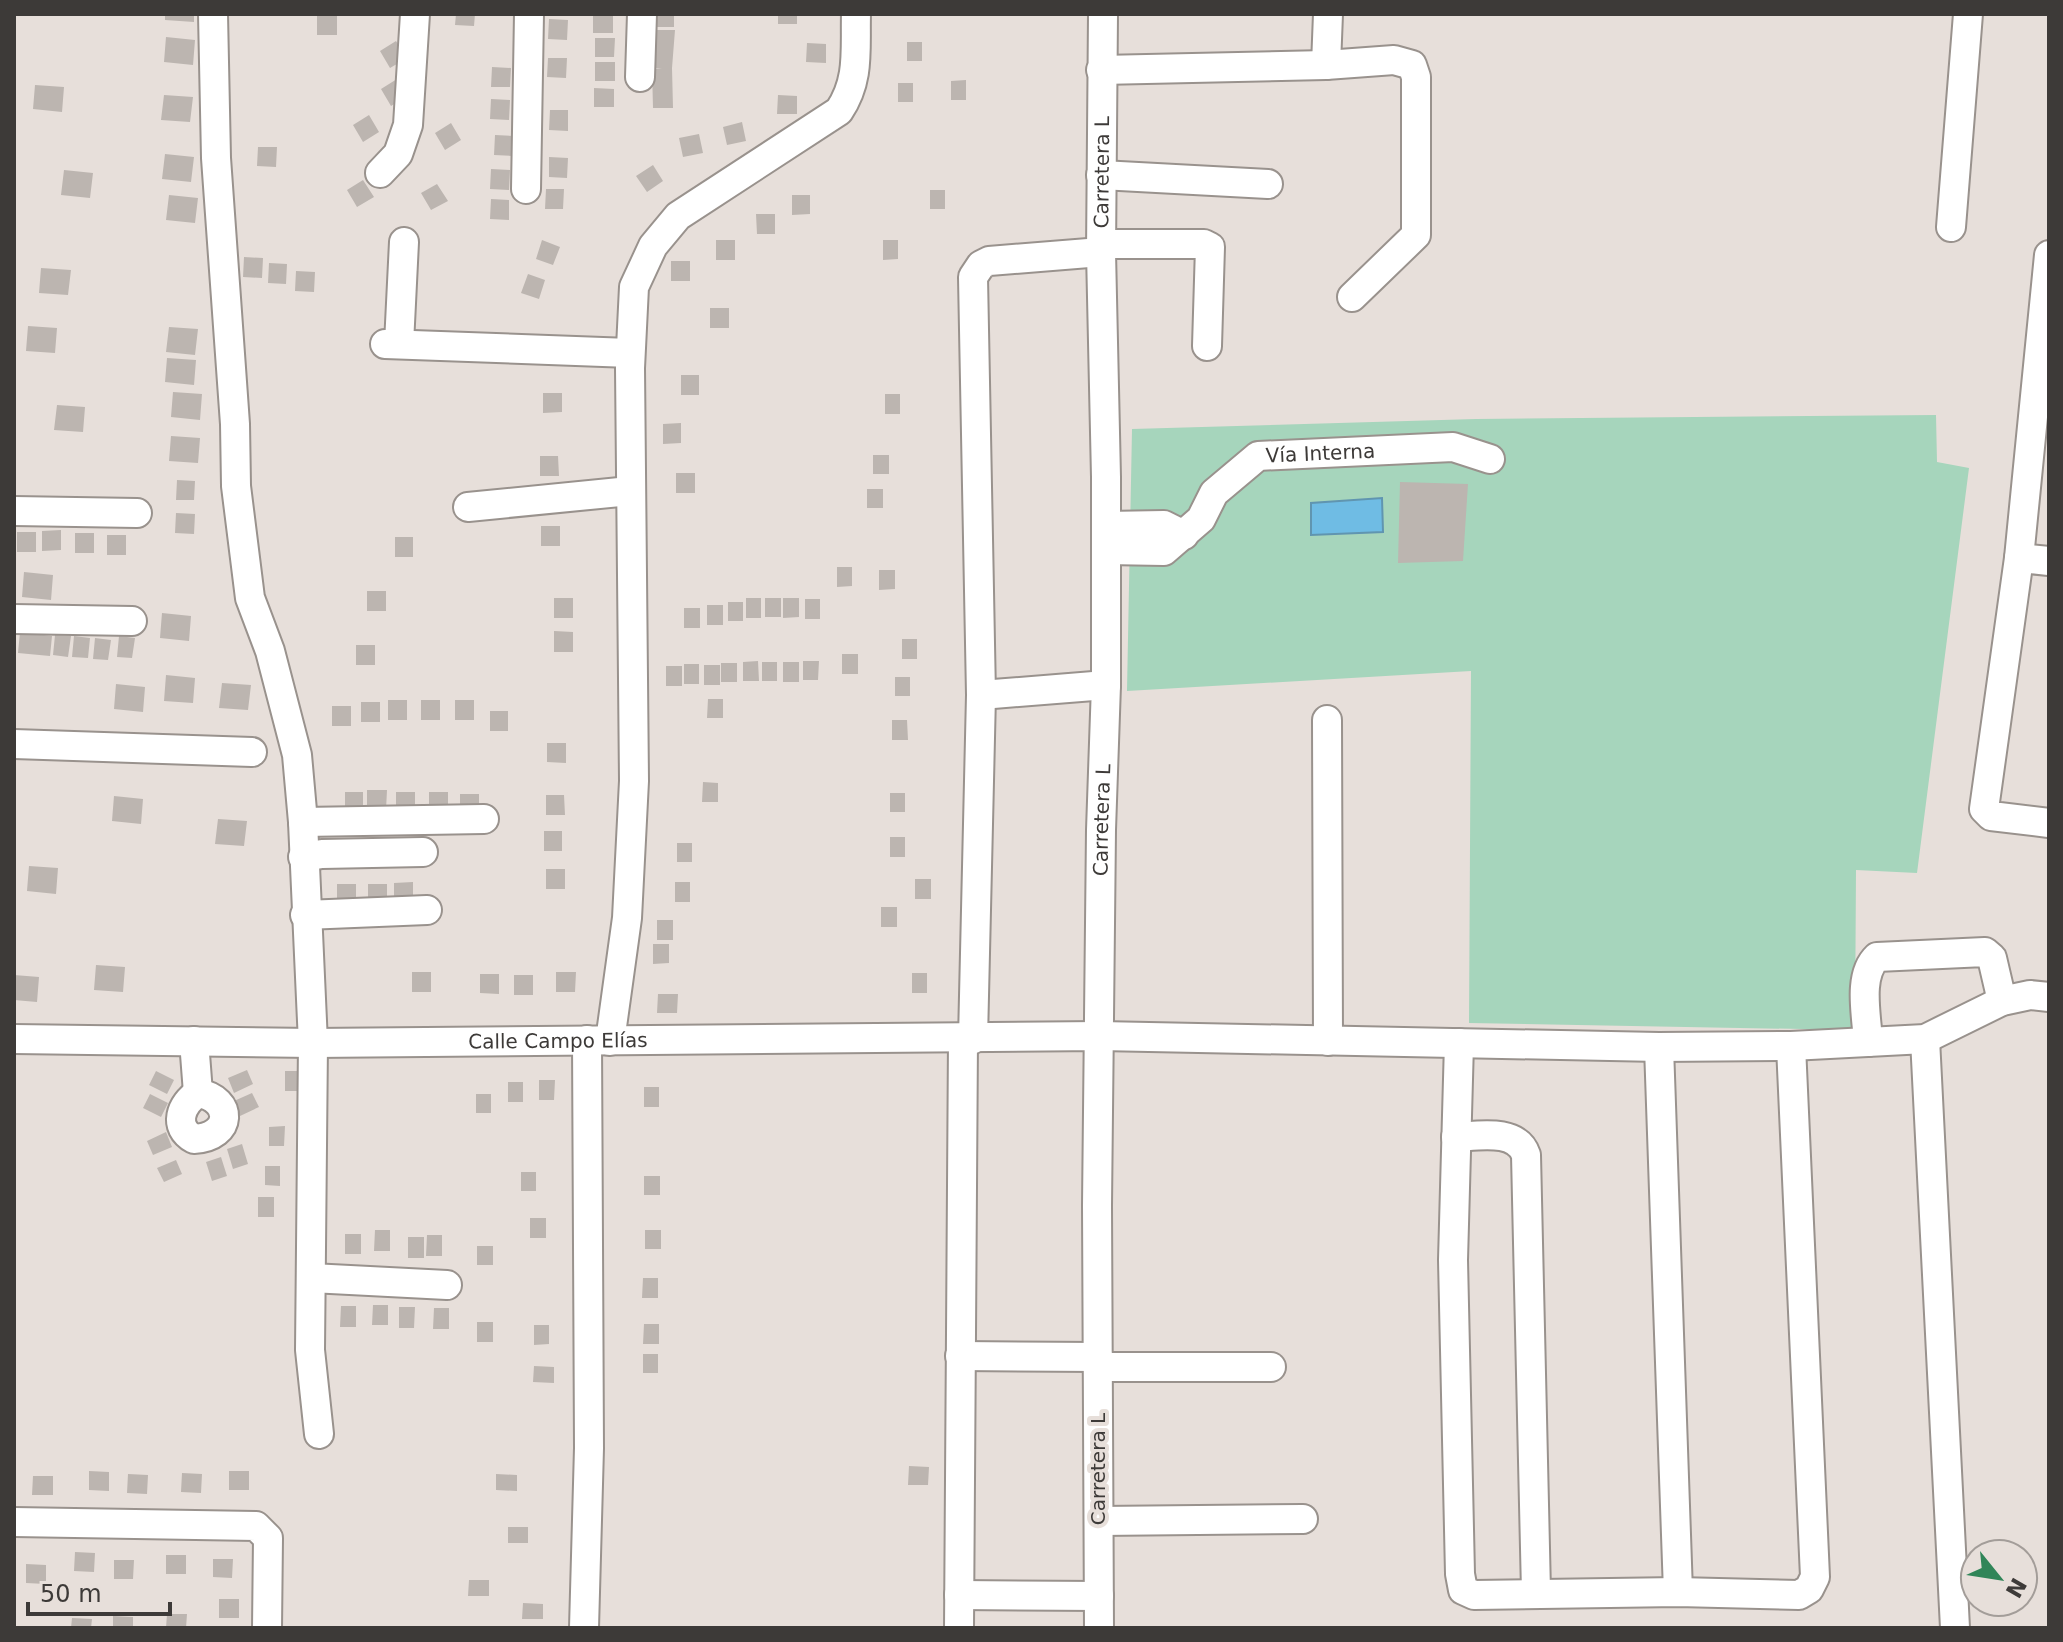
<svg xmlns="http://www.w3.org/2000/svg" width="2063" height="1642" viewBox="0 0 2063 1642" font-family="'DejaVu Sans',sans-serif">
	<rect width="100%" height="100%" fill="#e7dfda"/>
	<!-- green -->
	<path fill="#a6d5bc" d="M1936,415L1937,462L1969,468L1917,873L1856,870L1855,1030L1469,1023L1471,671L1127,691L1132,429L1476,419Z"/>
	<!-- water -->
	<path fill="#6fbce4" stroke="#6095b0" stroke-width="2" d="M1382,498L1383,532L1311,535V503Z"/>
	<!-- building -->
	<path fill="#bcb5b0" d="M165,14H194V22L165,20Z
		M456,14H475L474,26L455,25Z
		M593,14H613V33H593Z
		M654,14H674V27H654Z
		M778,14H797V24H778Z
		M317,16H337V35H317Z
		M549,19L568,20L567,40L548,39Z
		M655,30H675L672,68L673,108H653L652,69H662L653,68Z
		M166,37L195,40L193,65L164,62Z
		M595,38H615L614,57H595Z
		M396,41L407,58L390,68L380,51Z
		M907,42H922V61H907Z
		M807,43L826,44V63L806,62Z
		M548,58H567L566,78L547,77Z
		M595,62H615V81H595Z
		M492,67L511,68L510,87H491Z
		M397,79L407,96L391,106L381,89Z
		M966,80V100H951V81Z
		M898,83H913V102H898Z
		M35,85L64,87L62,112L33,109Z
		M594,88L614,89V107H594Z
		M164,95L193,97L190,122L161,120Z
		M778,95L797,96V114H777Z
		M491,99L510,100L509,120L490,119Z
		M550,110H568V131L549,130Z
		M369,115L379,132L363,142L353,125Z
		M742,122L746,141L727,145L723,127Z
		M451,123L461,140L445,150L435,133Z
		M699,134L703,153L683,157L679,138Z
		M495,135L514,136L513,156L494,155Z
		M258,147H277L276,167L257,166Z
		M165,154L194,157L191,182L162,179Z
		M549,157L568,158L567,178L549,177Z
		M653,165L663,181L647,192L636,176Z
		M491,169L510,170L509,190L490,189Z
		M64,170L93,173L90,198L61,195Z
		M363,180L374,197L357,207L347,190Z
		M437,184L448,201L431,210L421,193Z
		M546,189H564L563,209H545Z
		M930,190H945V209H930Z
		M169,195L198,198L195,223L166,220Z
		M792,195H810V214L792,215Z
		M491,199L509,200V220L490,219Z
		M756,214H775V234H757Z
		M542,240L560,247L553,265L536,259Z
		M716,240H735V260H716Z
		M883,240H898V259L883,260Z
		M244,257L263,258L262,278L243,277Z
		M671,261H690V281H671Z
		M269,263L287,264L286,284L268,283Z
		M41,268L71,270L68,295L39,293Z
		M296,271L315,272L314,292L295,291Z
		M528,274L545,280L539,299L521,293Z
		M710,308H729V328H710Z
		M28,326L57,328L55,353L26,351Z
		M169,327L198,329L195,355L166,352Z
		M167,358L196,360L194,385L165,382Z
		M681,375H699V395H681Z
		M173,392L202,394L200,420L171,417Z
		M543,393H562V412L543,413Z
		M885,394H900V414H885Z
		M57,405L85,407L83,432L54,430Z
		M681,423V443L663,444V424Z
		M171,436L200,438L198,463L169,461Z
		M873,455H889V474H873Z
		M540,456H558L559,476H540Z
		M676,473H695V493H676Z
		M177,480L195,481L194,500H176Z
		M1400,482L1468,484L1463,561L1398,563Z
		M867,489H883V508H867Z
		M176,513L195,514L194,534L175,533Z
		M541,526H560V546H541Z
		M61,530V550L42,551V531Z
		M17,532H36V552H17Z
		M75,533H94V553H75Z
		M107,535H126V555H107Z
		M395,537H413V557H395Z
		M837,567H852V586L837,587Z
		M879,570H895V589L879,590Z
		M24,572L53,575L51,600L22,597Z
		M367,591H386V611H367Z
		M554,598H573V618H554Z
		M746,598H761V618H746Z
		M765,598H781V617H765Z
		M783,598H799V617L783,618Z
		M805,599H820V619H805Z
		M728,602H743V621H728Z
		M707,605H723V625H707Z
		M684,608H700V628H684Z
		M162,613L191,616L189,641L160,638Z
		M554,631L573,632V652H554Z
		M20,632L52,636L50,656L18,653Z
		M55,635L71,636L68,657L53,655Z
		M74,636L90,638L88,658L72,657Z
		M119,636L135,638L132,658L117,657Z
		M95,638L111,640L108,660L93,659Z
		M902,639H917V659H902Z
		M356,645H375V665H356Z
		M842,654H858V674H842Z
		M758,661L759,681H743V662Z
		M803,661H819L818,680H803Z
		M762,662H777V681H762Z
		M783,662H799V682H783Z
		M721,663H737V682H721Z
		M684,664H699V684H684Z
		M704,665H720V685H704Z
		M666,666H682V686H666Z
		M166,675L195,678L193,703L164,701Z
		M895,677H910V696H895Z
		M222,683L251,685L248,710L219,708Z
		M116,684L145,687L143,712L114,709Z
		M708,699H723V718H707Z
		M388,700H407V720H388Z
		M421,700H440V720H421Z
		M455,700H474V720H455Z
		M361,702H380V722H361Z
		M332,706H351V726H332Z
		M490,711H508V731H490Z
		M892,720H907L908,740H892Z
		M547,743H566V763L547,762Z
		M703,782L718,783V802H702Z
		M367,790H387L386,810H367Z
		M345,792H363V812H345Z
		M396,792H415V812H396Z
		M429,792H448V812H429Z
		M890,793H905V812H890Z
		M460,794H479V814H460Z
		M546,795H564L565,815H546Z
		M114,796L143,799L141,824L112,821Z
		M218,819L247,821L244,846L215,844Z
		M544,831H562V851H544Z
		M890,837H905V857H890Z
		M677,843H692V862H677Z
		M29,866L58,868L56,894L27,891Z
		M546,869H565V889H546Z
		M915,879H931V899H915Z
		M413,882V903L394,902V883Z
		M675,882H690V902H675Z
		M337,884H356V904H337Z
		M368,884H387V904H368Z
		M881,907H897V927H881Z
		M657,920H673V940H657Z
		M653,944H669V963L653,964Z
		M96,965L125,967L123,992L94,990Z
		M412,972H431V992H412Z
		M556,972H576L575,992H556Z
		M912,973H927V993H912Z
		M480,974H499V994L480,993Z
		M14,975L39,977L37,1002L14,1000Z
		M514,975H533V995H514Z
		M658,994H678L677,1013H657Z
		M247,1070L253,1084L234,1093L228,1078Z
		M156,1071L174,1080L167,1094L149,1085Z
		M285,1071H301V1091H285Z
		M539,1080H555L554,1100H539Z
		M508,1082H523V1102H508Z
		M644,1087H659V1107H644Z
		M252,1093L259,1107L240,1116L234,1101Z
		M150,1094L168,1103L161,1117L143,1108Z
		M476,1094H491V1113H476Z
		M285,1126L284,1146H269V1127Z
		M166,1132L172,1147L153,1155L147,1141Z
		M242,1144L248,1164L233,1169L227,1149Z
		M221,1157L227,1176L212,1181L206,1162Z
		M176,1160L182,1174L164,1182L157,1168Z
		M265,1166H280V1186L265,1185Z
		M521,1172H536V1191H521Z
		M644,1176H660V1195H644Z
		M258,1197H274V1217H258Z
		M530,1218H546V1238H530Z
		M375,1230H390V1251H374Z
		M645,1230H661V1249H645Z
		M345,1234H361V1254H345Z
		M427,1235H442V1256H426Z
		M408,1237H424V1258H408Z
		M477,1246H493V1265H477Z
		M643,1278H658V1298H642Z
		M373,1305H388V1325H372Z
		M341,1306H356V1327H340Z
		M399,1307H415L414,1328H399Z
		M434,1308H449V1329H433Z
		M477,1322H493V1342H477Z
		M644,1324H659V1344H643Z
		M534,1325H549V1344L534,1345Z
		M643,1354H658V1373H643Z
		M534,1366L554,1367V1383L533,1382Z
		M909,1466L929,1467L928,1485H908Z
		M89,1471L109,1472V1491L89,1490Z
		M229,1471H249V1490H229Z
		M182,1473L202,1474L201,1493L181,1492Z
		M128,1474L148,1475L147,1494L127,1493Z
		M496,1474L517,1475V1491L496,1490Z
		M33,1476H53V1495H32Z
		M508,1527H528V1543H508Z
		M75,1552L95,1553L94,1572L74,1571Z
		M166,1555H186V1574H166Z
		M213,1559H233L232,1578L213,1577Z
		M114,1560H134L133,1579H114Z
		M26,1564L46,1565V1584L26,1583Z
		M469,1580H489V1596H468Z
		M219,1599H239V1618H219Z
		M523,1603L543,1604V1619H522Z
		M167,1614H187L186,1628H166Z
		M113,1616L133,1617V1628H113Z
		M72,1618L92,1619L91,1628H71Z"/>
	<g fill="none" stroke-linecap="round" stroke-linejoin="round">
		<defs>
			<g id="minor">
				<path d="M213,14L216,158L235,424L236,486L250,598L270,651L297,755L303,822L313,1043L310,1350L319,1434"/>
				<path d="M1326,65L1328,14"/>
				<path d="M1101,70L1326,65L1394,60L1412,65L1416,77V235L1352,297"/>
				<path d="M640,77L642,14"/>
				<path d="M380,173L398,154L408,125L415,14"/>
				<path d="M1101,175L1268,184"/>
				<path d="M526,189L529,14"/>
				<path d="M1951,227L1968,14"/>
				<path d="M1102,244H1204L1210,247L1207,346"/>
				<path d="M2049,255L2019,558L1984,809L1991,816L2049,823"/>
				<path d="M385,344L630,353"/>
				<path d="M399,344L404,242"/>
				<path d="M468,507L630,491"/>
				<path d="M14,511L137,513"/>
				<path d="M1106,526L1164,525L1184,535"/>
				<path id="s1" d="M1106,550L1164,551L1201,519L1214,493L1258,456L1453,447L1490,459"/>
				<path d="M2019,558L2049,561"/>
				<path d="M14,619L132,621"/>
				<path d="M981,695L1106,685"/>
				<path d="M1327,720L1328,1041"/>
				<path d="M14,744L252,752"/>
				<path d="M303,822L484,819"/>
				<path d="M303,857L322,854L423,852"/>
				<path d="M305,915L427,910"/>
				<path id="s2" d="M14,1039L313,1043L1100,1036L1659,1047L1791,1046L1925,1039L2002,1001L2030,995L2049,997"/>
				<path d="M973,1039L981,695L973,277L981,265L989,261L1101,252"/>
				<path d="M1925,1039L1955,1628"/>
				<path d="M194,1041L198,1093"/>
				<path d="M610,1041L627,918L634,781L630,368L634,287L653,246L678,216L839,111C860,80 855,50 856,14"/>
				<path d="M1868,1042C1867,1017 1857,976 1877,957L1985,952L1992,958L2002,1001"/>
				<path d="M1459,1043L1453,1260L1460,1574L1463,1590L1474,1595L1678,1592L1799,1595L1809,1589L1815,1577L1791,1046"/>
				<path d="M1659,1047L1678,1592"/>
				<path d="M198,1093C234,1099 233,1137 194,1139C172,1127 181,1104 198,1093Z"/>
				<path d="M1456,1137C1478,1136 1517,1128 1526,1155L1536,1592"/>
				<path d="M311,1278L447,1285"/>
				<path d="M960,1356L1098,1357"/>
				<path d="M1098,1367H1271"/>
				<path d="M1099,1521L1303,1519"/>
				<path d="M14,1522L256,1526L268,1538L267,1628"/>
				<path d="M959,1595L1099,1596"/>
				<path d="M584,1628L589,1448L587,1040"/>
				<path d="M959,1628L963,1039"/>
				<path id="s3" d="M1099,1628L1097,1206L1101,830L1106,685V477L1101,252L1103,14"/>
			</g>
		</defs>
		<!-- minor casing -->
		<use href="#minor" stroke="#99928d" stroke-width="32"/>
		<!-- minor -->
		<use href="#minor" stroke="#fff" stroke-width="28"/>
	</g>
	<g text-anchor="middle" stroke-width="8" stroke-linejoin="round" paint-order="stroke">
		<!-- street labels -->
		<g font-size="20" fill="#3d3a38" stroke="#e7dfda">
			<text dy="7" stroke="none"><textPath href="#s3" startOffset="1456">Carretera L</textPath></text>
			<text dy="7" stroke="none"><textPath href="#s1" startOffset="256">Vía Interna</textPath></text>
			<text dy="7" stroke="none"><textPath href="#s3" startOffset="808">Carretera L</textPath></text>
			<text dy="7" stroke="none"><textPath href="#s2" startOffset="544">Calle Campo Elías</textPath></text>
			<text transform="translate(1098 1469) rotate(-90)" y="7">Carretera L</text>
		</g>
	</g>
	<!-- border -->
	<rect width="2063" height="1642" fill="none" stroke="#3d3a38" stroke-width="32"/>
	<!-- north arrow -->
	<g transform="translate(1999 1578) rotate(120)"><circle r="38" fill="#e7dfda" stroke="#a39d99" stroke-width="2"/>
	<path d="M0-6L14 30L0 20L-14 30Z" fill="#308558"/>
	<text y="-12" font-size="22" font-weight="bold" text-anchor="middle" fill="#3d3a38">N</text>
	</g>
	<!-- scale -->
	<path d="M28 1602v12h142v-12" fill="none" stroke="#3d3a38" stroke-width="4"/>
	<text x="40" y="1602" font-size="24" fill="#3d3a38" stroke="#e7dfda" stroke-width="6" paint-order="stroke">50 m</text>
</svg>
